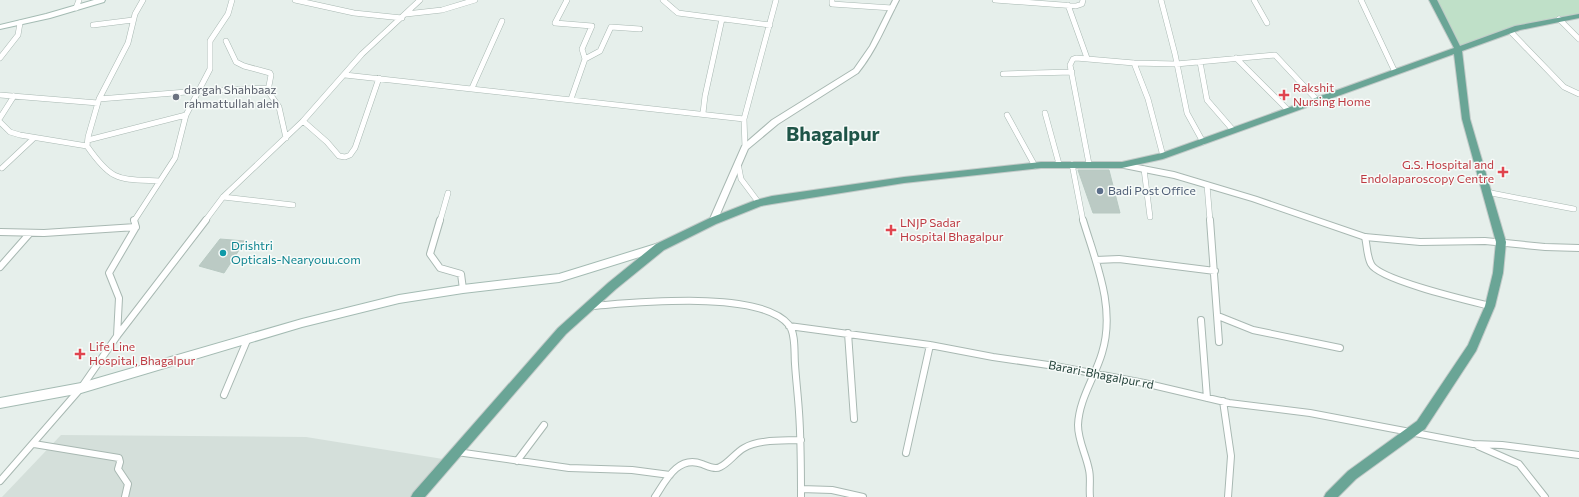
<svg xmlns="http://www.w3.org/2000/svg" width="1579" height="497" viewBox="0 0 1579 497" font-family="Commissioner,sans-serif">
	<rect width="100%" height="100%" fill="#e6efeb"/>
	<!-- built -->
	<path fill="#d4dfda" d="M61,435L306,437L443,459L410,497H2Z"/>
	<!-- green -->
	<path fill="#bfe0c8" d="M1433,0H1579V14C1537,18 1497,35 1458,49Z"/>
	<!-- building -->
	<path fill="#bbcac4" stroke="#b8c9c2" d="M1078,170H1109L1120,213H1093Z
		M220,239L245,241L224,273L199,266Z"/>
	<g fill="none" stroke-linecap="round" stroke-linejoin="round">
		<defs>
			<path id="minor-far1" d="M143,0L135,14L128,43L99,99L88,137L87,146C112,182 118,179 159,181
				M295,0L354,13L402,18
				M567,0L555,23L592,26L582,49L585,59L571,99
				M663,0L678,13L770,25
				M832,0V4L892,8
				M995,0L1076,6L1082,4L1083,0
				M1161,0L1175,54L1187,113L1203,142
				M1254,0L1267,23
				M1361,0L1395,72
				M1068,5L1087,58
				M76,8L79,0
				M406,14L442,10L475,0
				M1559,19L1579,39
				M93,25L133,20
				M1510,31L1564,87L1579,94
				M226,41L236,62L244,66L270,73L271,75L268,91L279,107L286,138
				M0,58L18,35L20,23
				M1236,58L1288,110
				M585,59L600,51L611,27L640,29
				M1200,62L1207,100L1233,130
				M1134,63L1148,99L1163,156
				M1003,74L1072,72
				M345,75L744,119
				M472,88L502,21
				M0,95L98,103
				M99,99L199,91L268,88
				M703,113L705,96L722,19
				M1045,113L1059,164
				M1007,115L1035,166
				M0,118L14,96
				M303,121L327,142L339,156L345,157L350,155L355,148L379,78
				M0,122L10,132L20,135L87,146
				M88,140L186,115
				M745,148L744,119L776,0
				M738,163L741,179L759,203
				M1072,164L1083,221
				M1089,164L1070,65L1073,59L1076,58L1134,63L1176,64L1275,55L1317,100
				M2,168L34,138
				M1144,169L1150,217
				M1207,185L1210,221
				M1486,192L1574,209
				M223,197L293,205
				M134,221L175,158L186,115L210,69V41L228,14L232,0
				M205,221L223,197L303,121L362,54L420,0
				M440,221L448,193"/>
			<path id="minor" d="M440,220L430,254L440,268L461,274L463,289
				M1083,220C1096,263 1116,308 1102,353C1095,377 1079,399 1078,425C1078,441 1086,454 1089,470C1091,478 1089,488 1090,497
				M1210,220L1219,342
				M0,232L44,233L136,227
				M1365,237C1367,245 1367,257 1371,264C1379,280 1470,301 1490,306
				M1096,260L1119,259L1215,271
				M0,267L30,233
				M591,306C634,303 760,289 789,325C796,334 794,353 795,364C796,380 798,396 799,412C801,440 801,469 801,497
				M1218,316L1253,330L1340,348
				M1201,320L1207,398
				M789,326L930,345L993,357L1055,366L1144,383L1229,403L1310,413L1473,444L1502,445L1579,455
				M848,333L854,419
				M117,336L119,298L109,273L136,227L134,220
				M224,395L248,338
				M1223,401L1231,456L1228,497
				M34,444L119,458L120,462L118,469L128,484L125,497
				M1478,446L1519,464L1545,497
				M457,452L569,468L632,470L670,475
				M906,453L930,345
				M517,461L544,425
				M0,481L81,388L117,336L206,220
				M801,489L832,490L863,497
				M655,497C666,480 678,455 702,464C707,466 715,470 720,467C729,463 735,453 744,448C760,439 783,441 801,440"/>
			<path id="tertiary" d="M893,0H899C886,25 876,51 858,73L778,124L748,149L717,221L713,224L710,223L709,221L742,146L772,120L854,69L870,46Z
				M1122,162L1174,172L1257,197L1365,234L1420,239L1485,238L1545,244L1579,245V251L1545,250L1485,244L1420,245L1365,240L1252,201L1174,178L1119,167L1118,165L1119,163Z"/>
			<path id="secondary" d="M94,0H105L104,2L50,18L0,29V25L46,14Z
				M659,243L662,244L663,247L662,250L559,282L463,293L399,303L302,327L81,393L0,408V398L81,383L302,319L399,295L463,285L559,274Z"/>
			<path id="primary" d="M1429,0H1437L1460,46L1515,26L1579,14V18L1520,30L1462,51L1470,119L1506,242L1503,273L1495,306L1476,351L1425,429L1356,479L1338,497H1324L1326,493L1348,471L1417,421L1468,345L1485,306L1493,273L1496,242L1462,119L1454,54L1163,159L1122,168H1041L904,183L772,204L761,206L716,224L664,250L616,289L566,334L425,497H411L413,493L558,328L608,283L656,244L710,218L756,200L772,196L904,177L1041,162H1122L1162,153L1454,48Z"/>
		</defs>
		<!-- minor-far1 casing -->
		<use href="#minor-far1" stroke="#a8b8b2" stroke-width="6"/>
		<!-- minor casing -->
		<use href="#minor" stroke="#a8b8b2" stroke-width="8"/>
		<!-- tertiary casing -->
		<use href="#tertiary" stroke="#a8b8b2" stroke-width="2"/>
		<!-- secondary casing -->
		<use href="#secondary" stroke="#a4bbb3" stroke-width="2"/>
		<!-- primary casing -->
		<use href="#primary" stroke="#c2cac8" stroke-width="2"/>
		<!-- minor-far1 -->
		<use href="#minor-far1" stroke="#fff" stroke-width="5"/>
		<!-- minor -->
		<use href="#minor" stroke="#fff" stroke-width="6"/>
		<!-- tertiary -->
		<use href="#tertiary" fill="#fff" fill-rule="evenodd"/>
		<!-- secondary -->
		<use href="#secondary" fill="#fff" fill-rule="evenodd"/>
		<!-- primary -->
		<use href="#primary" fill="#6aa596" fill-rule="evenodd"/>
	</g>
	<!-- markers -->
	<g fill="#e0444e" stroke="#f7fbf9" stroke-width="1.5">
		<path d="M1282 89h4v4h4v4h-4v4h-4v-4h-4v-4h4z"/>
		<path d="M1501 166h4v4h4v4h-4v4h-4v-4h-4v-4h4z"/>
		<path d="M889 224h4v4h4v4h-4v4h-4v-4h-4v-4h4z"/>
		<path d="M78 348h4v4h4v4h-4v4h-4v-4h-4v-4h4z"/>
	</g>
	<circle fill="#6b7280" stroke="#f7fbf9" stroke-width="1.5" cx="176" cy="97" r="4"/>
	<circle fill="#5c6f8a" stroke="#f7fbf9" stroke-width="1.5" cx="1100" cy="191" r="4"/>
	<circle fill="#0f9aa8" stroke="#f7fbf9" stroke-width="1.5" cx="223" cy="253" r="4"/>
	<g text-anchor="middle" stroke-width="3" stroke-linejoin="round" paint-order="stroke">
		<!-- health labels -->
		<g font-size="12" fill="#be3a42" stroke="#f7fbf9" text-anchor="start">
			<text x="1293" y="92">Rakshit<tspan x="1293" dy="14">Nursing Home</tspan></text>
			<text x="1494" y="169" text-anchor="end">G.S. Hospital and<tspan x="1494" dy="14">Endolaparoscopy Centre</tspan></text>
			<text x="900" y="227">LNJP Sadar<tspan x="900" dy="14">Hospital Bhagalpur</tspan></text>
			<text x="89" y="351">Life Line<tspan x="89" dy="14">Hospital, Bhagalpur</tspan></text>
		</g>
		<!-- worship labels -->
		<g font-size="12" fill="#5b616d" stroke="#f7fbf9" text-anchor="start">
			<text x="184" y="94">dargah Shahbaaz<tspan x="184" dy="14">rahmattullah aleh</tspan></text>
		</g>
		<!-- service labels -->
		<g font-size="12" fill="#4e5e75" stroke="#f7fbf9" text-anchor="start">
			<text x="1108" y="195">Badi Post Office</text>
		</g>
		<!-- culture labels -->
		<g font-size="12" fill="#0d838f" stroke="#f7fbf9" text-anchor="start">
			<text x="231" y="250">Drishtri<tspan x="231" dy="14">Opticals-Nearyouu.com</tspan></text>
		</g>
		<!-- street labels -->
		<g font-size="12" fill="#24423a" stroke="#f7fbf9">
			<text transform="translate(1101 375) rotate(11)" y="4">Barari-Bhagalpur rd</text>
		</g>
		<!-- town labels -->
		<g font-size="20" font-weight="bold" fill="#1f5548" stroke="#f7fbf9">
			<text x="833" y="141">Bhagalpur</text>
		</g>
	</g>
</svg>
